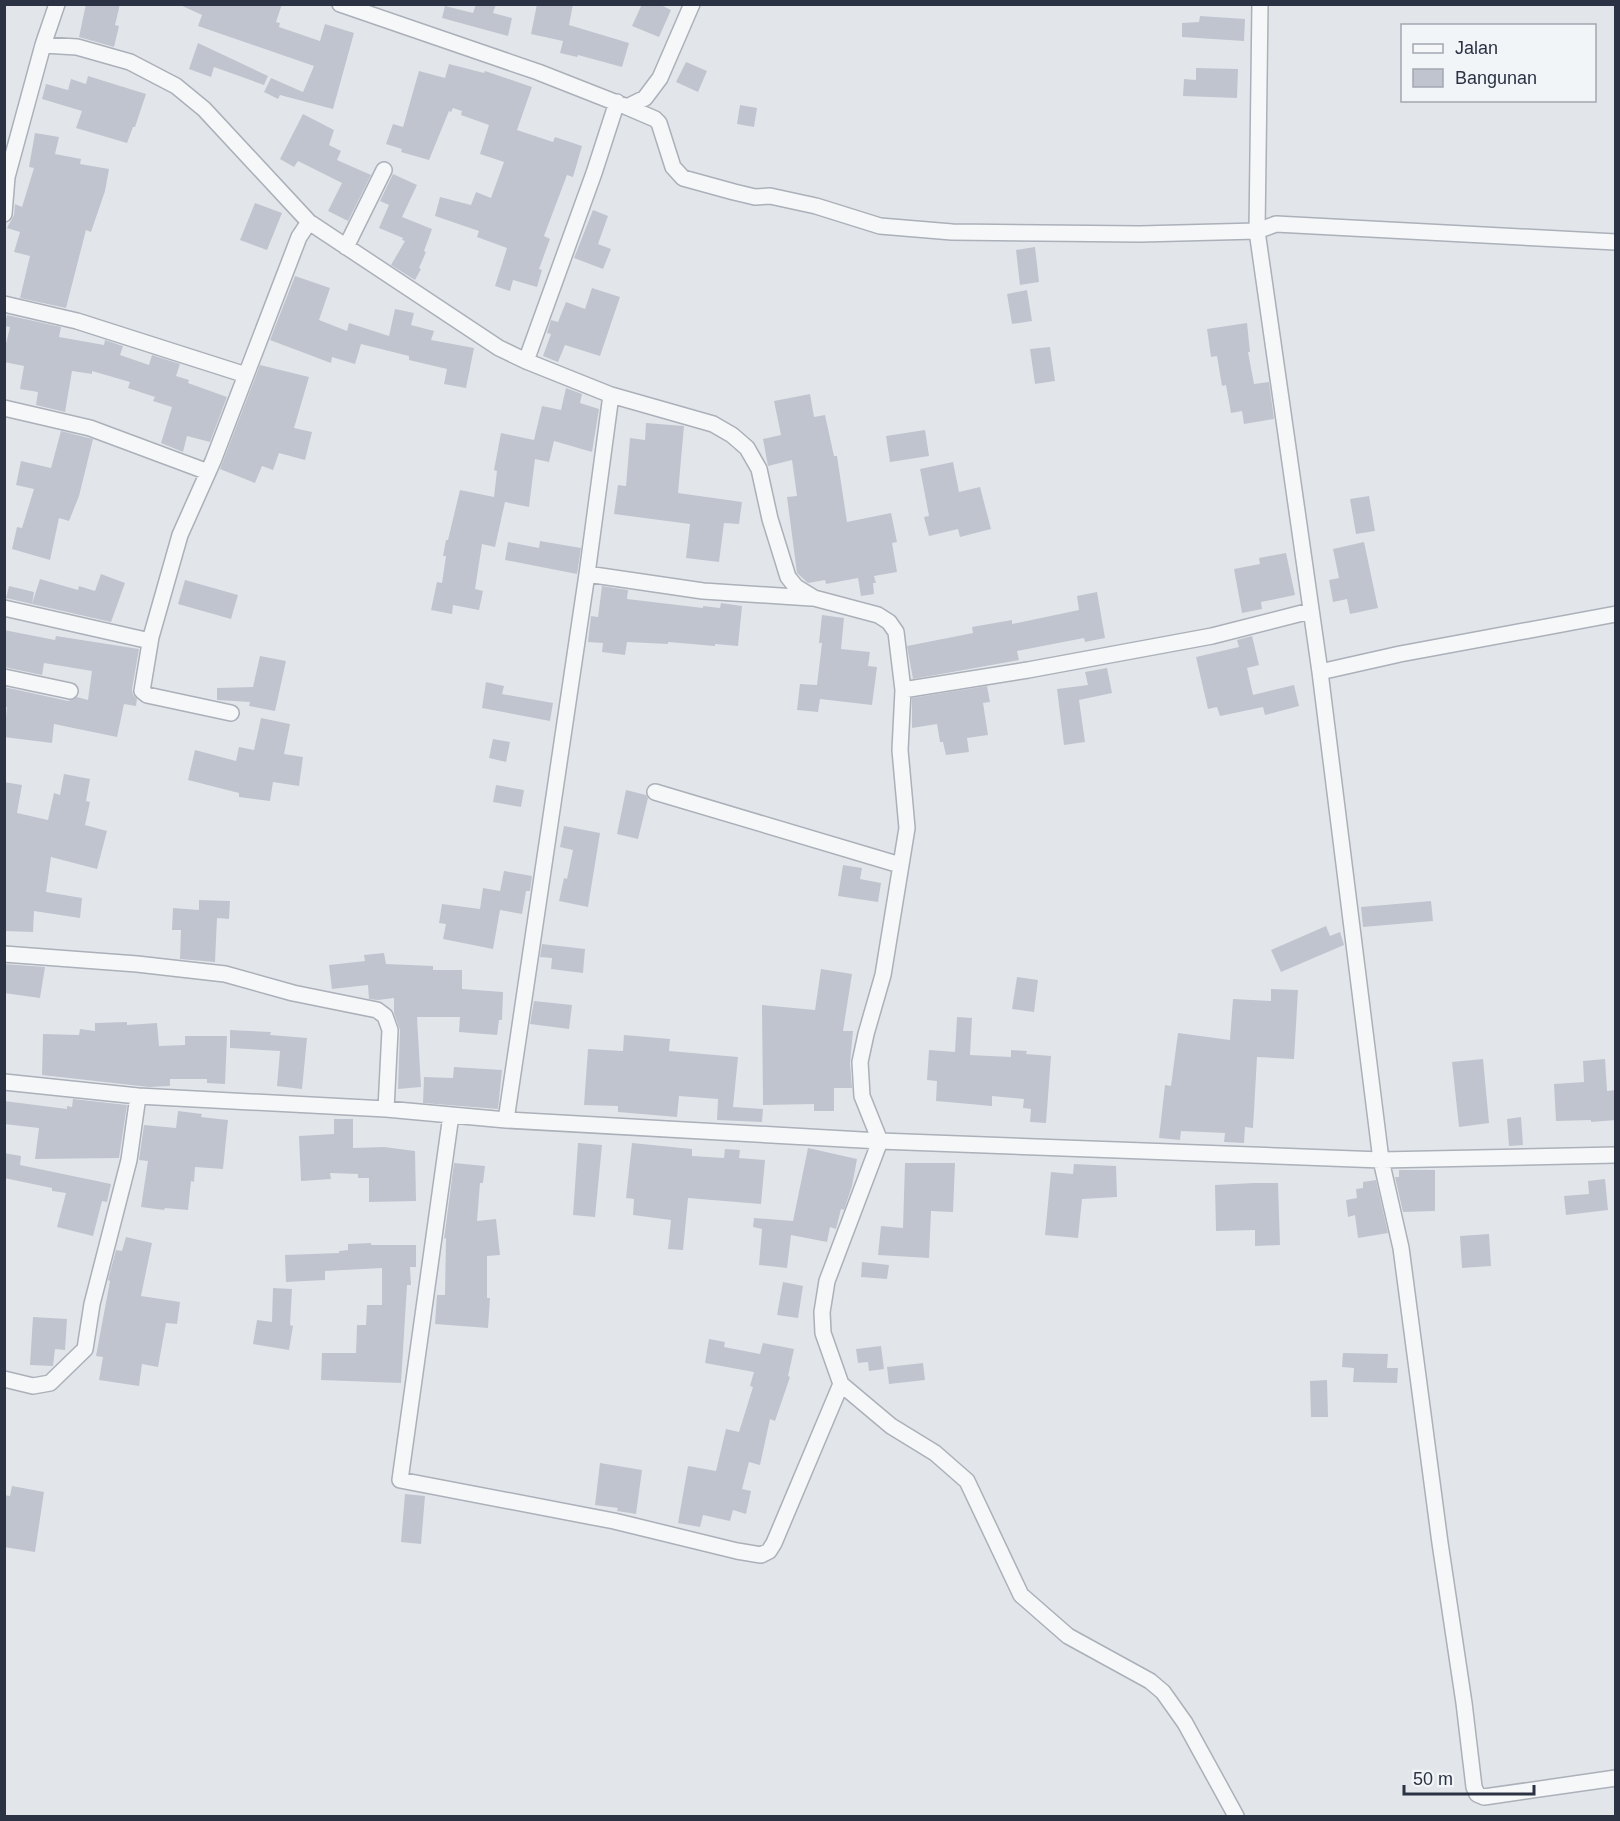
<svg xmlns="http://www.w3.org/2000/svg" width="1620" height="1821" viewBox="0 0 1620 1821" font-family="Arial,sans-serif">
	<rect width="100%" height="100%" fill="#e2e6eb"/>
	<!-- building -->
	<path fill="#c0c4ce" d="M86,4H120L115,25L119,26L114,47L79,37Z
		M178,4H282L276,22L280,23L279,27L320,41L325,24L354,33L333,109L280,95L278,99L264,92L271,78L303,92L314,66L198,26L202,15Z
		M476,4H496L493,13L512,18L508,36L442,18L445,6L473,13Z
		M537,4H573L569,25L629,43L622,67L578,55L577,57L560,53L563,41L531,34Z
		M642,4H659L671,10L659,37L632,26Z
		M1200,16L1245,19L1244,41L1182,37V23L1199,22Z
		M198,43L268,76L264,85L214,67L211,77L189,69Z
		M686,62L707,71L698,92L676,82Z
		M449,64L484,73L485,71L532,87L517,130L553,142L555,137L582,146L573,177L567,175L544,236L550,239L539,269L542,270L537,287L513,280L510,291L495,286L507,248L477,237L479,231L435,216L440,197L471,205L476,192L491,198L504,162L480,154L489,125L461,115L462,111L453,108L451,112L449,111L429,160L401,152L402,149L386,144L393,124L403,127L419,71L445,78Z
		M1196,68L1238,69L1237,98L1183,96L1184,79L1196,80Z
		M88,76L146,94L135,127H133L127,143L76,128L82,111L42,99L46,84L68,90L71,79L86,84Z
		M740,105L757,108L754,127L737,124Z
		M303,114L334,130L329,145L341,151L337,160L371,175L348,221L328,211L342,183L298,161L294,167L280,159Z
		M35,133L59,137L55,154L81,159L80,164L109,169L105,191L91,232L86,230L66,308L20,298L30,256L14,252L20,232L7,228L14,215L15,204L22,207L34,168L29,167Z
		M393,174L417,185L402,217L432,229L424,251L426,252L419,268L421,269L415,280L391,265L405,241L402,240L403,238L379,228L389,205L380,201Z
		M255,203L282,213L267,250L240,240Z
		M593,210L608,216L598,244L611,249L603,269L574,258Z
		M1035,247L1039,282L1020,285L1016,250Z
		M295,276L330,288L319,320L347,331L349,323L389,336L395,309L414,313L411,325L434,331L431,340L474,348L466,388L444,384L447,369L409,360V356L361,344L355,364L332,357L331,363L270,340Z
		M592,288L620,297L600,356L565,345L558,362L543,356L551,334L547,333L551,320L558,322L566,302L585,309Z
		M1027,290L1032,321L1012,324L1007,294Z
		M7,315L61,327L59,337L104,345L105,340L123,346L120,355L149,365L152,355L180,364L176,376L189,380L188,383L227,397L210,442L187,436L183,452L161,443L172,407L153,401L155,397L128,388L130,382L92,371V374L72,371L65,412L36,405L38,392L20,389L24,366L4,362V352L10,327L4,326Z
		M1247,323L1250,352H1248L1254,384L1269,382L1274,419L1244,424L1242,411L1231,413L1226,385L1222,386L1217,356L1211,357L1207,329Z
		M1050,347L1055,381L1035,384L1030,349Z
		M260,365L309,377L294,428L312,432L305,460L279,453L273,470L262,466L255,483L220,469Z
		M566,388L582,394L580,403L599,409L592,452L554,441L549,462L535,459L529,507L505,502L495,547L482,544L475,589L483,591L479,610L453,605L452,614L431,610L437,582L442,583L446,556H443L446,540H448L460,490L494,497L497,471L494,470L501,433L534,440L542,406L561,410Z
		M810,394L814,417L825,415L834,456H837L847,522L891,513L897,542L892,543L897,572L874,576L876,583H873L874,594L861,596L858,578L826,584L825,580L808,583L797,573L787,497L797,496L792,460L768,466L763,439L781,435L774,401Z
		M646,423L684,426L678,493L742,502L739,524L724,523L719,562L686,558L690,524L614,514L618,485L626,486L630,438L645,440Z
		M925,430L929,456L890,462L886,436Z
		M61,431L93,439L79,496L69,521L59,518L50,560L12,549L17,527L22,528L34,489L16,485L21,461L51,468Z
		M953,462L959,492L980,487L991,529L960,537L958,529L929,536L924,517L929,516L920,469Z
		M1369,496L1375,531L1356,534L1350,499Z
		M540,541L581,548L577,574L505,560L508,542L539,548Z
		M1364,542L1378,608L1350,614L1347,599L1333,602L1329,580L1339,578L1333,549Z
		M1286,553L1295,595L1261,602L1262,609L1242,613L1234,569L1260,564L1259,558Z
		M101,574L125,583L111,622L32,604L40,579L78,590L79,586L95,591Z
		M185,580L238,595L231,619L178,604Z
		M9,586L34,592L32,604L6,598Z
		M602,586L628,590L627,599L703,608V606L720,608L721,603L742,606L738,646L715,644V646L668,642V644L627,642L625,655L602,652L603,643L588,642L591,616L598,617Z
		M1097,592L1105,638L1085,642L1084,638L1017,651L1019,660L913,679L907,646L973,633L972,627L1012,620V624L1079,610L1077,596Z
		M822,615L844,618L841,649L870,652L868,666L877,667L872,705L820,699L818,712L797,710L800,684L817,685L822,643H819Z
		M4,630L55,640L56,636L139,649L132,689L133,695L137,699L136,706L124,704L117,737L54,724L52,743L4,737L7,707H4V687L68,701L77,697L88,700L92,671L44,663L42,675L4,667Z
		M1252,636L1259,665L1247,668L1253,695L1294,685L1299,706L1265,715L1263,707L1220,716L1217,707L1208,709L1196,657L1239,647L1237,640Z
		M260,656L286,661L275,711L249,706L250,702L217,700V688L253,687Z
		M1107,668L1112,693L1079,700L1085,742L1064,745L1057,689L1088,685L1085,672Z
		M486,682L504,686L502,694L553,703L550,721L482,708Z
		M987,686L990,702L983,703L988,735L967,738L969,752L946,755L943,742H940L937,724L912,728V698Z
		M261,718L290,724L284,754L303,757L299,786L273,782L270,801L239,797V793L188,780L195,750L236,761L239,747L254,750Z
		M493,739L510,742L506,762L489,758Z
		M64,774L90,779L86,801L90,802L85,825L107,831L97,869L51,857L46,892L82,898L80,918L34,911L33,932L4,931V782L22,785L17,813L48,820L54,793L60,795Z
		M496,785L524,790L521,807L493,802Z
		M626,790L646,795L648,798L638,839L617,834Z
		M564,826L600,833L588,907L559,901L564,878L567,879L573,850L560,847Z
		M843,865L862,868L860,879L881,883L878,902L838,896Z
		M504,871L532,876L530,891H526L522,914L500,910L493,949L443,939L446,924L439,923L442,904L480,909L483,888L500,891Z
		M199,900L230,901L229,919L217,918L215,962L180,959L181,930H172L173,908L199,910Z
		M1431,901L1433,921L1363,927L1361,907Z
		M1326,926L1330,936L1340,932L1344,945L1281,972L1271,950Z
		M542,944L585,949L583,973L551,969L552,958L540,957Z
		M384,953L386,964L433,966V970H462V989L503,992L502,1020H499L497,1035L459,1032L460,1017H417L421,1087L398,1089L400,1030L394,1013V998L378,1000L369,999L368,985L332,989L329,965L365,961L364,955Z
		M4,964L45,967L40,998L4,993Z
		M821,969L852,974L843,1031H853L850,1063L852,1088H834V1111H814V1104L763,1105L762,1005L815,1010Z
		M1017,977L1038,980L1034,1012L1012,1009Z
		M1271,989L1298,990L1294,1059L1257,1057L1253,1128L1245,1127L1244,1143L1224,1142L1225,1133L1181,1131L1180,1140L1159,1138L1165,1085L1171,1086L1178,1033L1230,1040L1233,999L1271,1001Z
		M534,1001L572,1005L569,1029L530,1024Z
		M957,1017L972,1018L970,1055L1011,1057V1050L1027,1051L1026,1054L1051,1056L1046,1123L1030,1122L1031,1109L1023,1108L1024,1099L992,1096V1106L936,1101L937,1081L927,1080L929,1050L955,1052Z
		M127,1022V1025L157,1023L159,1046L185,1045V1036H227L225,1084L207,1083V1079H170V1086L149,1087L42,1075L43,1034L79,1035L80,1029L95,1031V1023Z
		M230,1030L271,1032L270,1035L307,1038L302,1089L277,1086L280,1051L230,1048Z
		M624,1035L670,1039L669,1051L738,1057L733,1107L763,1109L762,1122L717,1120L718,1099L679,1096L677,1117L618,1112V1106L584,1105L588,1049L623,1051Z
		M1483,1059L1489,1123L1459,1127L1452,1062Z
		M1605,1059L1607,1091L1616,1090V1120L1591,1122V1120L1556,1121L1554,1084L1584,1082L1583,1061Z
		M454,1067L502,1070L498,1109L423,1103L424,1077L453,1078Z
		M73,1099L127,1105L119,1158L35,1159L39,1128L4,1124V1101L67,1109V1106L72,1107Z
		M178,1111L202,1114L201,1117L228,1120L223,1169L195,1167L194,1182L191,1181L188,1210L165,1208L164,1210L141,1207L148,1161L139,1160L144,1125L176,1128Z
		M1521,1117L1523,1145L1509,1146L1507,1119Z
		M334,1119H353V1148L384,1147L415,1151L416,1201L369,1202V1178H358V1174L330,1173L331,1179L301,1181L299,1136L334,1134Z
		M578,1143L602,1145L595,1217L573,1215Z
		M632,1143L692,1149V1156L724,1158L725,1149L740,1150L739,1158L765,1160L761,1204L688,1198L683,1250L668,1249L671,1220L633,1215L634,1199L626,1198Z
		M808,1148L857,1159L852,1186L844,1210L841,1209L836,1229L830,1227L827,1242L791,1235L787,1268L759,1265L762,1229L753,1227L754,1218L793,1221Z
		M4,1153L21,1156L20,1165L111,1184L107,1202L102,1201L93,1236L57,1227L66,1193L52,1191V1188L4,1178Z
		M454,1163L485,1166L483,1183H480L477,1221L496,1219L500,1255L487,1256V1298H490L488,1328L435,1324L437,1295H445L446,1238L444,1239Z
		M905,1163H955L953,1212L931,1211L929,1258L878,1255L881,1226L903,1228Z
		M1074,1164L1116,1166L1117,1197L1082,1199L1078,1238L1045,1235L1051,1172L1073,1174Z
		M1399,1170H1435V1211L1403,1212L1395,1177H1399Z
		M1605,1179L1608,1210L1566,1215L1564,1196L1589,1194L1588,1181Z
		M1376,1180L1388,1233L1358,1238L1355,1215L1348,1217L1346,1200L1357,1198L1356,1189L1363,1188V1182Z
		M1254,1183H1278L1280,1245L1255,1246V1230L1216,1231L1215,1185Z
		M1489,1234L1491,1266L1462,1268L1460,1236Z
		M126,1237L152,1243L141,1296L180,1302L177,1324L166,1323L158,1367L142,1364L139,1386L99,1380L103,1357L96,1356L110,1281L108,1280L116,1250L122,1251Z
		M371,1243V1245H416V1267H410L411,1285H407L401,1383L321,1380L322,1353H356L357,1325H366L367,1305H382V1268L325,1271V1280L286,1282L285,1255L339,1253V1251L348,1250V1244Z
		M862,1262L889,1265L887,1279L861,1277Z
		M783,1282L803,1286L798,1318L777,1315Z
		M273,1288L292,1289L290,1325L293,1326L289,1350L253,1344L257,1320L272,1322Z
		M33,1317L67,1319L65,1350L55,1349L53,1366L30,1365Z
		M709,1339L725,1342L724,1347L760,1354L763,1343L794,1349L788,1376L790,1377L775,1421L770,1419L760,1465L749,1462L742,1489L751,1491L746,1514L733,1510L730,1521L703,1515L700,1527L678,1523L688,1466L716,1471L726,1429L739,1432L753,1387L750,1386L754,1372L705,1363Z
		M881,1346L884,1369L869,1371L868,1362L858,1363L856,1349Z
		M1343,1353L1388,1354L1387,1368H1398L1397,1383L1353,1382L1354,1368L1342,1367Z
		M923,1363L925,1380L889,1384L887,1367Z
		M1327,1380L1328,1417H1311L1310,1381Z
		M600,1463L642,1470L636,1514L617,1511L618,1508L595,1505Z
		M12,1486L44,1492L35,1552L4,1547V1495L10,1496Z
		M405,1494L425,1496L421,1544L401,1542Z"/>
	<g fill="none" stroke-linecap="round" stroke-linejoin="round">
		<defs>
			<path id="minor" d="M340,4L538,72L627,107L645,98L660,78L692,4
				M1260,4L1257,231L1320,672L1381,1160L1401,1248L1440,1543L1464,1703L1474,1787L1477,1794L1484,1797L1616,1778
				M43,45L77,47L130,62L176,86L204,109L309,222L499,348L526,361L611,395L713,424L732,435L747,448L759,469L770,519L788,577L796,587L814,598L878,615L889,622L896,632L903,690L900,750L907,828L883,975L866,1034L860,1062L862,1096L880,1141L827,1281L822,1312L823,1333L841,1384L774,1543L769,1551L761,1555L737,1551L614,1521L400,1480L451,1115
				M627,107L655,119L659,123L673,167L683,178L734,192L755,197L770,196L816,206L880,226L952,232L1140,234L1257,231L1276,224L1616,242
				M4,214L7,177L43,45L57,4
				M346,247L384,170
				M4,304L77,321L246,375
				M526,361L594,173L617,102
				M4,408L90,428L208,472
				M587,574L703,591L811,598
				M4,608L150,641
				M1320,672L1400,654L1616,614
				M4,677L70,691
				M903,690L1028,670L1212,636L1310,611
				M231,713L147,695L142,691L151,637L180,535L213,461L299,237L309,222
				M655,792L900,865
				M4,954L137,964L225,974L293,993L377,1010L385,1016L390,1030L386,1109
				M4,1082L138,1096L386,1109L506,1120L880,1141L1381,1160L1616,1155
				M506,1120L587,574L611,395
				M4,1379L33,1386L50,1383L85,1349L92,1304L129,1160L138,1096
				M841,1384L891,1426L935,1453L967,1481L1021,1595L1068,1636L1150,1681L1163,1692L1185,1723L1236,1816"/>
		</defs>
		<!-- minor casing -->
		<use href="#minor" stroke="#abb0b9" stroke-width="18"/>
		<!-- minor -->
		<use href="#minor" stroke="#f5f7f9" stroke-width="15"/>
	</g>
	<!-- border -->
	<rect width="1620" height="1821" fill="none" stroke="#2a3243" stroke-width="12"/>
	<!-- legend -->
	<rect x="1401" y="24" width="195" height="78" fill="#f2f5f8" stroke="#a2a7b0" stroke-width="1.5"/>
	<rect x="1413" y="44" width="30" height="9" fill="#f5f7f9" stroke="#a2a7b0" stroke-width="1.5"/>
	<text x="1455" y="54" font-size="18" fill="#2a3243">Jalan</text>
	<rect x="1413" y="69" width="30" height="18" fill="#c0c4ce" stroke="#a2a7b0" stroke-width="1.5"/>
	<text x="1455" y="84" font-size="18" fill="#2a3243">Bangunan</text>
	<!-- scale -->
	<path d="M1404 1785v9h130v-9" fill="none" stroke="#2a3243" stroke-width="3"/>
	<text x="1413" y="1785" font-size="18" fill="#2a3243" stroke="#f2f5f8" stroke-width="4.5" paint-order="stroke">50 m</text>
</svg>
